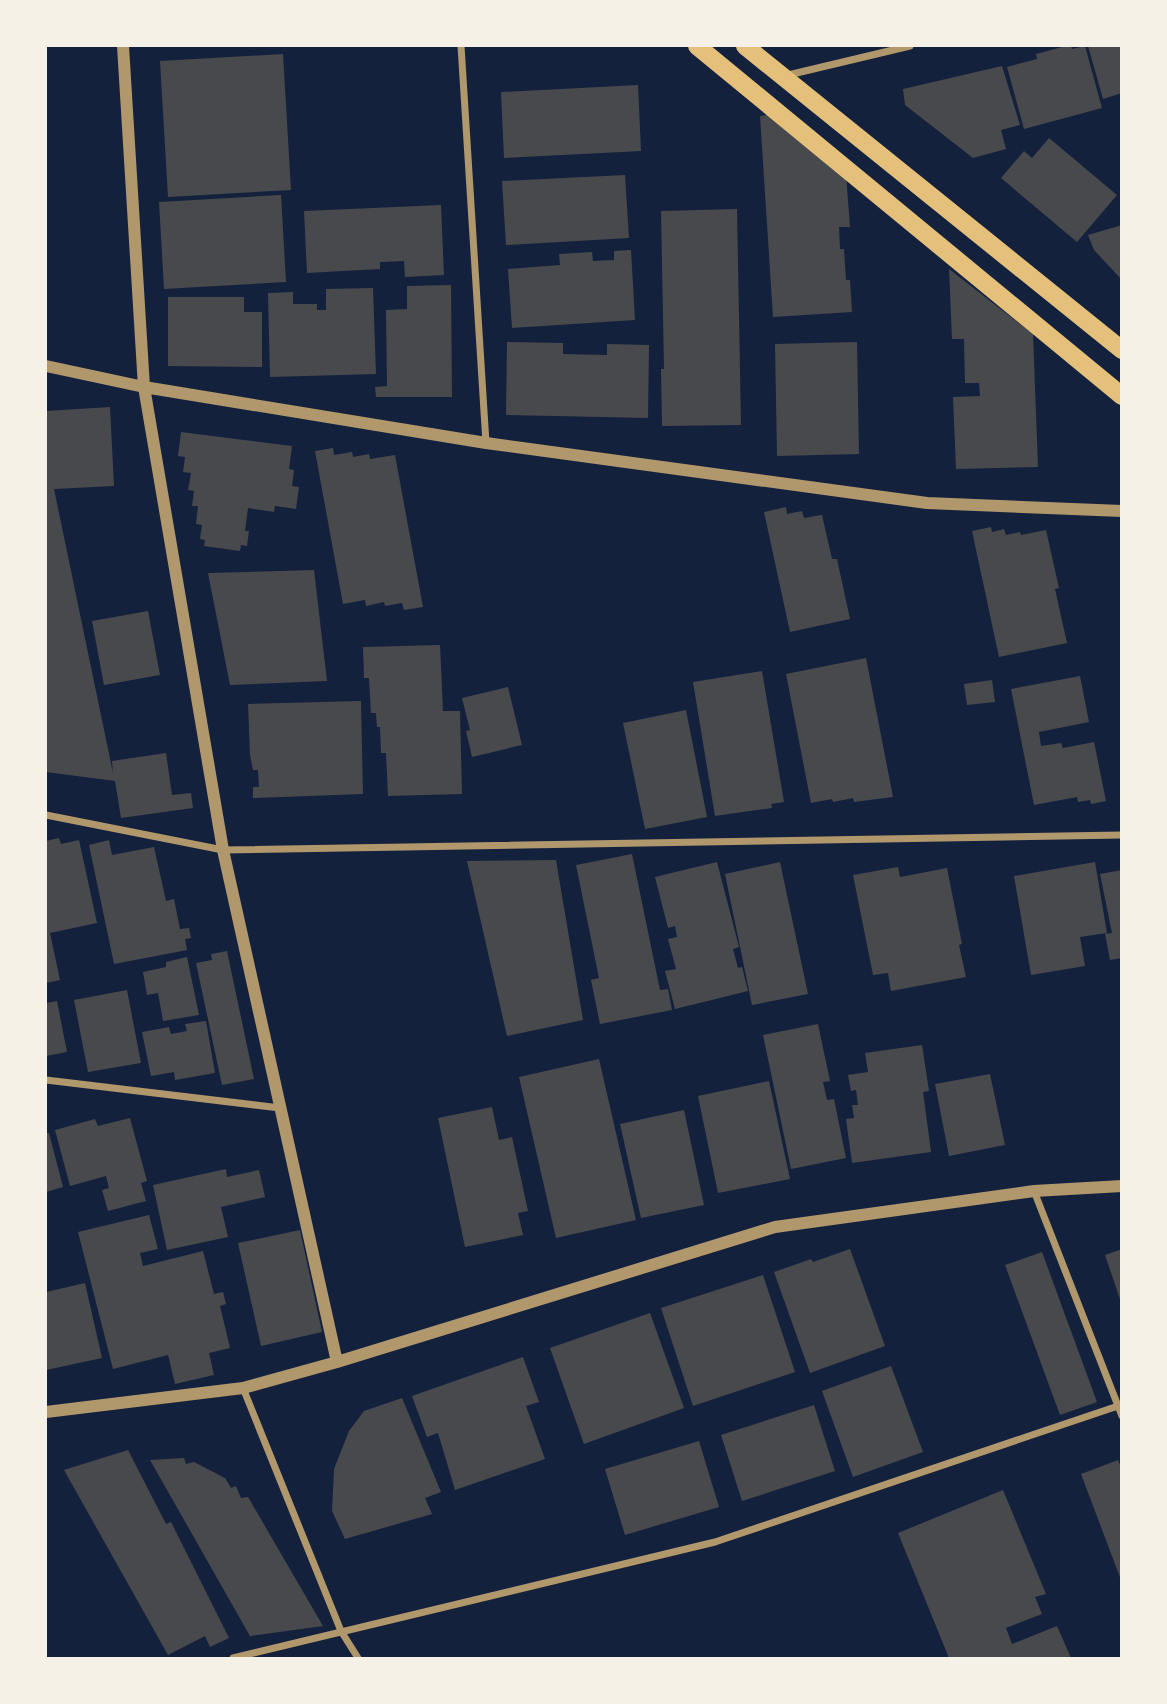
<svg xmlns="http://www.w3.org/2000/svg" width="1167" height="1704" viewBox="0 0 1167 1704" font-family="Poppins,sans-serif">
	<rect width="100%" height="100%" fill="#14213d"/>
	<!-- building -->
	<path fill="#48494c" d="M1066,46H1071L1072,49L1085,46L1102,108L1024,129L1007,67L1037,59L1036,54Z
		M1088,46H1122V93L1103,99Z
		M283,54L291,190L168,197L160,61Z
		M1002,66L1020,125L1001,130L1006,149L973,158L905,105L903,89Z
		M638,85L641,151L504,158L501,92Z
		M767,115L846,174L850,227H839L840,249H844L846,280H850L852,312L773,317L760,116Z
		M1049,138L1117,195L1077,242L1001,178L1024,151L1032,158Z
		M625,175L629,238L506,245L502,181Z
		M281,195L286,282L164,289L159,202Z
		M441,205L444,275L405,277L404,261L380,262V269L307,273L304,211Z
		M737,209L741,425L662,426L661,369H664L661,211Z
		M1122,225V280L1094,250L1088,235Z
		M631,250L635,320L512,328L508,269L560,265L559,254L592,252L593,261L614,260V251Z
		M949,269L1033,334L1038,467L956,469L953,397L980,396L979,383H965L964,339H952Z
		M451,285L452,397H376L375,387L387,386L386,310L407,309V286Z
		M373,288L376,374L270,377L268,293L293,292V304H317V310H326V289Z
		M168,297H244V312H262V367L168,366Z
		M507,342L563,343V354L607,355V344L649,345L648,418L506,415Z
		M857,342L859,454L777,456L775,344Z
		M110,407L114,486L54,489L113,773L112,761L166,753L172,795L191,793L193,808L121,818L115,781L46,772V411Z
		M181,432L292,446L289,469L294,470L292,486L299,487L296,509L275,506L274,512L248,508L245,531H249L247,546L241,545L240,551L204,546L205,540L200,539L202,525L196,524L198,506H192L194,491L188,490L191,473L183,472L185,457L178,456Z
		M333,448L334,455L352,452L353,457L369,454L370,459L395,455L423,607L404,610L402,603L385,606L384,602L366,606L365,600L343,604L315,451Z
		M786,507L787,514L802,511L804,518L822,515L832,559H837L850,619L790,632L764,512Z
		M991,527L992,532L1004,529L1006,535L1020,532L1021,535L1046,530L1059,588L1055,589L1067,643L999,657L972,531Z
		M314,570L327,681L230,685L208,573Z
		M148,611L160,675L104,685L92,621Z
		M440,645L443,711H460L462,794L388,796L386,753H381L380,727H377L376,713H371L369,678H364L363,647Z
		M866,658L893,797L854,802L853,798L833,802L832,799L811,803L786,674Z
		M762,671L784,802L771,804L772,808L715,816L693,682Z
		M1080,676L1089,722L1039,732L1041,746L1061,743L1063,748L1094,742L1106,801L1091,804L1090,800L1078,802L1077,797L1034,805L1011,689Z
		M992,680L995,702L967,705L964,684Z
		M508,687L522,745L472,757L466,731L470,730L462,698Z
		M361,701L363,794L253,798V787H259L258,770H253L250,755L248,704Z
		M686,710L707,817L645,829L623,723Z
		M59,838L61,844L79,840L97,923L50,933L60,980L46,983V841Z
		M109,840L112,855L154,847L166,901L174,899L180,929L189,928L191,938L185,939L187,950L114,964L89,845Z
		M632,854L660,990L668,989L672,1010L600,1024L591,980L599,978L576,865Z
		M556,860L583,1020L507,1036L467,861Z
		M717,862L739,947L733,949L738,968L742,967L748,991L675,1009L665,971L676,969L668,939L677,937L675,926L668,928L655,877Z
		M780,862L808,994L752,1005L725,874Z
		M1095,862L1107,933L1080,937L1085,966L1031,975L1014,876Z
		M898,867L900,877L947,868L962,944L959,945L966,977L891,991L888,973L873,975L853,875Z
		M1122,870V958L1110,960L1105,934L1112,933L1100,874Z
		M227,951L254,1079L222,1085L196,963L212,960L211,954Z
		M187,957L199,1015L163,1021L158,993L147,995L143,972L166,967V962Z
		M127,990L141,1063L88,1072L74,1000Z
		M57,1001L67,1052L46,1056V1003Z
		M206,1021L215,1073L175,1080L174,1072L151,1076L142,1032L169,1027L171,1034L187,1031L185,1024Z
		M818,1024L830,1081L823,1082L827,1100L834,1099L846,1158L791,1169L763,1035Z
		M922,1045L929,1091L923,1092L931,1152L852,1163L846,1119L854,1118L852,1105H858L856,1090L851,1091L848,1075L868,1072L865,1053Z
		M599,1059L636,1220L556,1238L519,1077Z
		M990,1074L1005,1145L949,1156L935,1084Z
		M769,1081L790,1179L718,1193L698,1096Z
		M492,1107L499,1140L512,1137L528,1211L518,1213L523,1235L465,1247L438,1118Z
		M684,1110L704,1205L641,1218L620,1124Z
		M130,1118L147,1181L141,1183L146,1201L108,1211L102,1190L109,1188L106,1176L70,1186L55,1130L95,1119L98,1126Z
		M46,1133H49L63,1187L46,1192Z
		M226,1169L227,1177L259,1170L265,1197L221,1207L228,1237L167,1250L153,1185Z
		M149,1215L158,1249L140,1253L143,1266L203,1251L214,1294L223,1292L226,1304L220,1306L230,1348L209,1353L214,1375L175,1384L168,1355L113,1369L78,1232Z
		M300,1230L322,1332L261,1346L238,1243Z
		M850,1249L885,1346L810,1373L774,1272L811,1259L813,1262Z
		M1122,1249V1302H1121L1105,1255Z
		M1042,1252L1097,1402L1060,1415L1005,1265Z
		M763,1275L795,1372L693,1406L661,1308Z
		M85,1283L102,1358L46,1370V1292Z
		M650,1313L684,1408L584,1444L550,1348Z
		M523,1357L539,1402L526,1406L545,1459L455,1490L438,1433L427,1437L412,1396Z
		M891,1366L923,1452L853,1477L822,1391Z
		M402,1398L441,1492L425,1498L432,1514L345,1539L332,1511L334,1469L349,1431L364,1411Z
		M814,1405L835,1471L742,1501L721,1435Z
		M699,1441L719,1507L625,1535L605,1469Z
		M128,1450L166,1524L171,1522L229,1638L210,1647L205,1636L168,1655L64,1470Z
		M184,1458L186,1464L194,1462L225,1478L231,1488L236,1486L241,1498L248,1497L323,1626L250,1636L150,1460Z
		M1118,1460L1122,1470L1121,1580L1081,1474Z
		M1003,1490L1046,1594L1035,1597L1042,1614L1006,1628L1012,1644L1057,1626L1071,1658H949L898,1533Z"/>
	<g fill="none" stroke-linecap="round" stroke-linejoin="round">
		<!-- minor -->
		<path stroke="#b1986c" stroke-width="7" d="M461,46L486,443
			M784,76L910,46
			M46,815L223,850L1122,835
			M46,1080L280,1108
			M1034,1191L1122,1416
			M243,1388L341,1631L358,1658
			M233,1658L715,1542L1118,1406"/>
		<!-- tertiary -->
		<path stroke="#b1986c" stroke-width="12" d="M123,46L144,387L223,850L337,1362
			M46,366L144,387L486,443L927,503L1122,511
			M46,1412L243,1388L337,1362L775,1227L1034,1191L1122,1186"/>
		<!-- primary -->
		<path stroke="#e5c07b" stroke-width="18" d="M697,46L1122,396
			M745,46L1122,350"/>
	</g>
	<!-- border -->
	<rect width="1167" height="1704" fill="none" stroke="#f6f1e7" stroke-width="94"/>
</svg>
